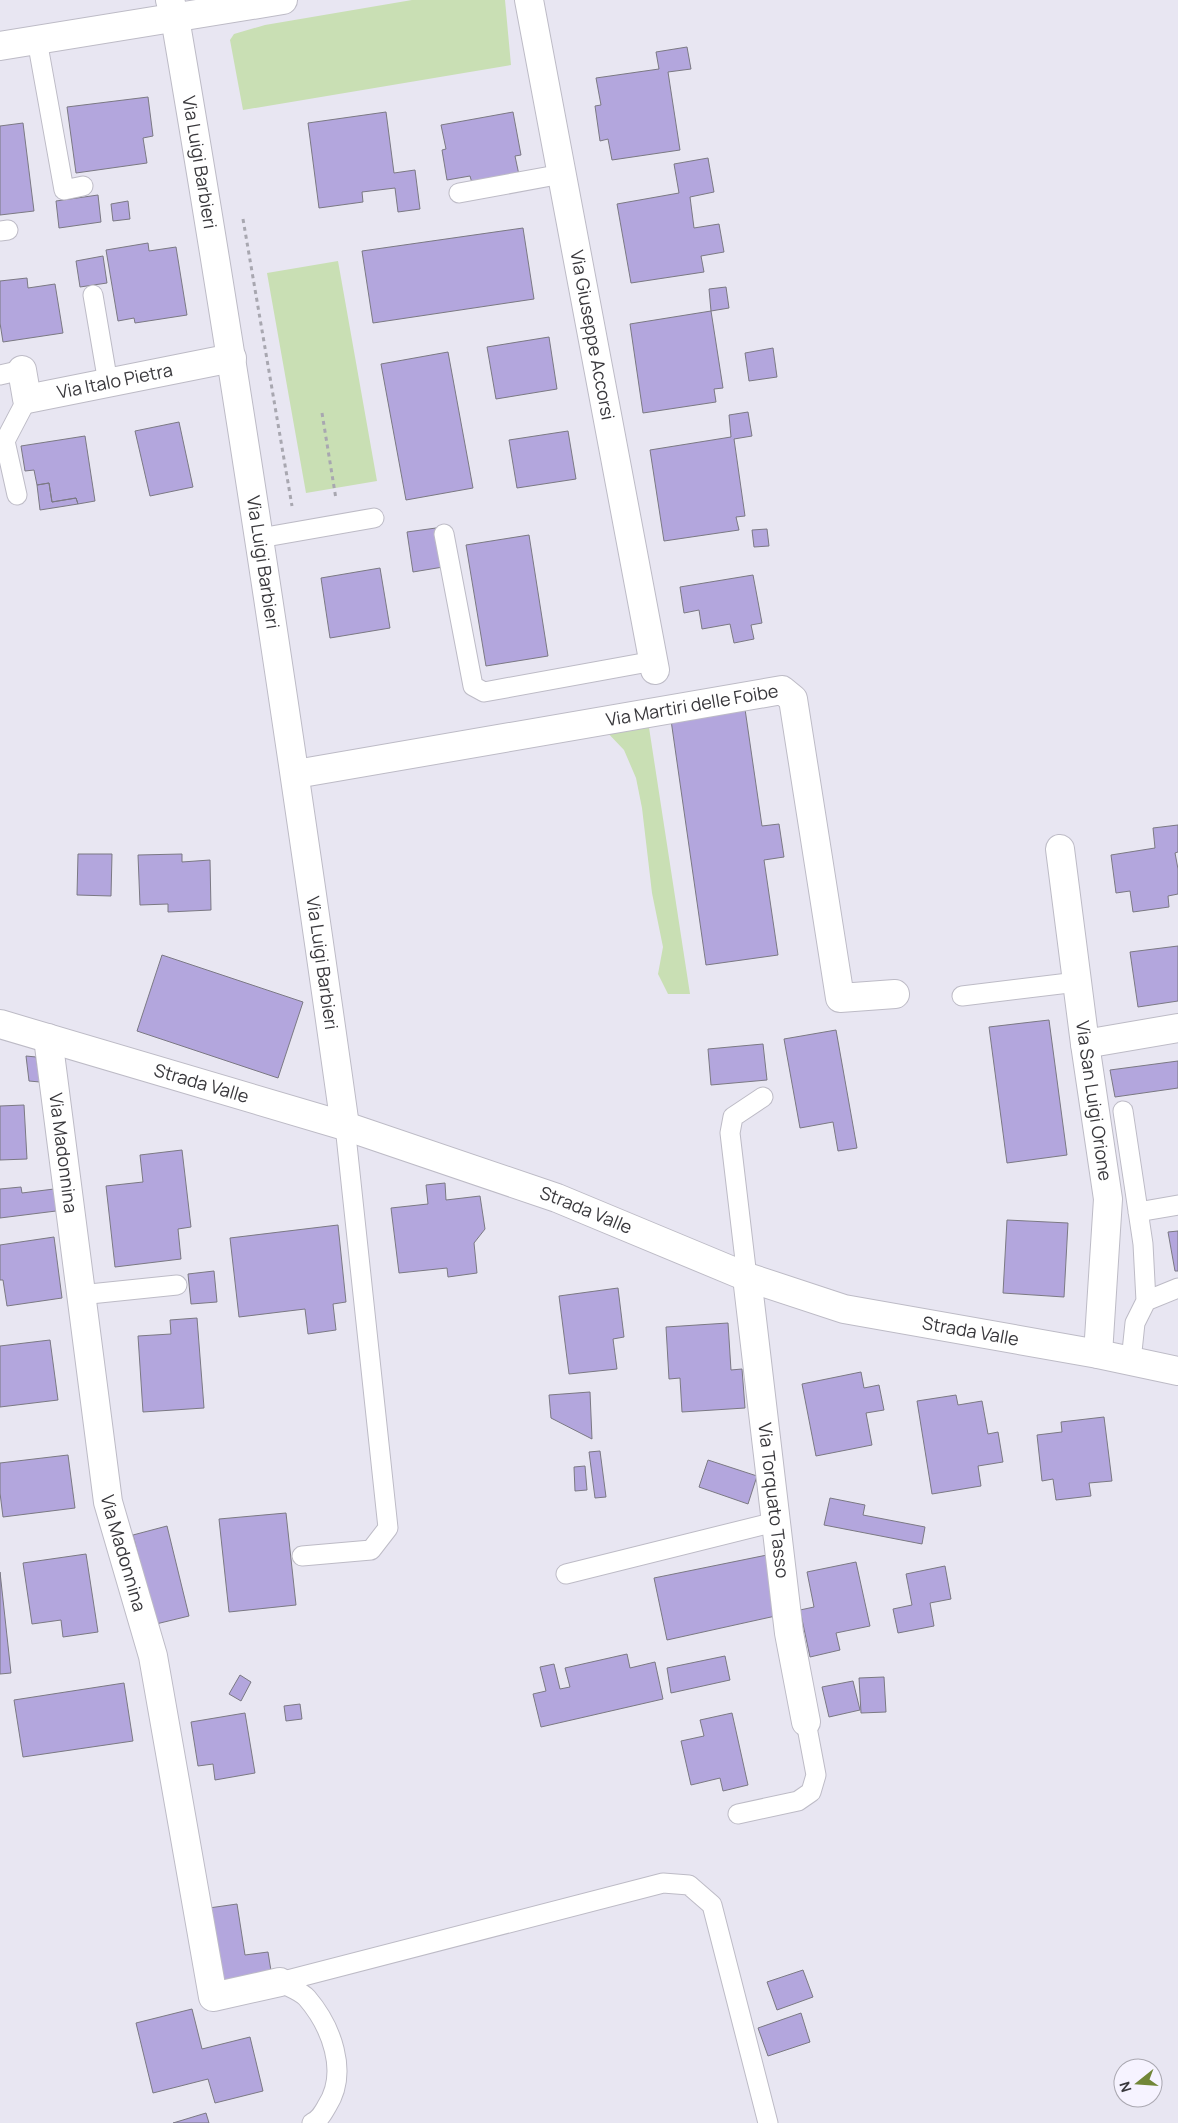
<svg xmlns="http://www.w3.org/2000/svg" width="1178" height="2123" viewBox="0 0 1178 2123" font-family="Manrope,sans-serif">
	<rect width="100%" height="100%" fill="#e8e6f2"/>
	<!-- green -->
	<path fill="#c9dfb4" d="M412,0H505L511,65L243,110L230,40L234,34L265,25Z
		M338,261L377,481L306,493L267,273Z
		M648,721L690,994H668L658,974L663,947L652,893L642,808L636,778L624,750L604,729Z"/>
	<!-- building -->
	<path fill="#b3a6dd" stroke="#7b7983" d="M687,47L691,69L668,72L680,150L612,160L608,139L600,141L595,106L601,105L596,78L659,69L656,52Z
		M148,97L153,136L143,138L147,163L76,173L67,107Z
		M386,112L394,173L415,170L420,209L398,212L395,188L362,192L363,202L319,208L308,123Z
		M513,112L521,155L515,156L519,175L472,183L470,176L447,180L442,150L446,149L441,125Z
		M23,123L34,211L0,215V126Z
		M708,158L714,192L690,197L694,228L719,224L724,252L701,256L704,272L631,283L617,204L679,193L674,164Z
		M98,195L101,222L59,228L56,201Z
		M128,201L130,219L113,221L111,204Z
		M523,228L534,299L373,323L362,251Z
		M148,243L149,251L176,247L187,315L135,323L134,318L118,321L106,250Z
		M103,256L107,283L80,287L76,261Z
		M27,278L28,288L55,284L63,333L3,342L0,323V281Z
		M726,287L729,308L711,311L709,289Z
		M711,311L723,388L714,389L716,402L643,413L630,324Z
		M549,337L557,389L496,399L487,347Z
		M773,348L777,377L749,381L745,353Z
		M448,352L473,488L406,500L381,364Z
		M748,412L752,436L734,439L745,516L736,517L739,530L664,541L650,450L731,437L729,415Z
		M179,422L193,487L150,496L135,431Z
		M568,431L576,479L517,488L509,440Z
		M85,436L95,501L78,504L76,498L52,502L49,483L37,485L34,470L25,471L21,446Z
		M49,483L52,502L76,498L78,504L40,510L37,485Z
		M436,528L443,567L413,572L407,532Z
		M767,529L769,546L754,547L752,530Z
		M529,535L548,656L486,666L466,545Z
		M380,568L390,628L330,638L321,578Z
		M753,575L762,623L751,625L754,639L734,643L730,624L702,629L699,610L684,613L680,587Z
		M745,709L762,826L779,824L784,857L764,860L778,955L706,965L671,720Z
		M1178,825V852L1175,853L1178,869V894L1168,896L1169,907L1133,912L1130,891L1116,893L1111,855L1155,848L1153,828Z
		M78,854H112L111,896L77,895Z
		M182,854V862L210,860L211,910L168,912V904L140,905L138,855Z
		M1178,946V1001L1138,1007L1130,952Z
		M162,955L303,1002L278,1078L137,1031Z
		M1049,1020L1067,1155L1007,1163L989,1027Z
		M836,1030L857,1148L838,1151L833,1122L800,1128L784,1039Z
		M763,1044L767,1080L711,1085L708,1049Z
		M26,1056L36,1057L40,1082L29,1081Z
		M1178,1061V1088L1115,1097L1110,1070Z
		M24,1105L27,1159L0,1160V1106Z
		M182,1150L191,1227L178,1229L181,1259L115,1267L106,1186L143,1182L140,1155Z
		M445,1183L446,1200L480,1196L485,1229L474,1243L477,1273L448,1277L447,1268L399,1273L391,1208L428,1204L426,1185Z
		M21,1187L22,1193L62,1188L64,1210L0,1218V1189Z
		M1007,1220L1068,1223L1064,1297L1003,1293Z
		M338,1225L346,1302L333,1304L336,1330L308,1334L305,1309L239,1317L230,1238Z
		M1178,1231V1271H1175L1168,1232Z
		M54,1237L62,1298L7,1306L3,1280H0V1245Z
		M214,1271L217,1302L191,1304L188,1274Z
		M618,1288L624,1337L613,1339L617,1369L569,1374L559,1296Z
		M197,1318L204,1408L143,1412L138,1336L171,1334L170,1320Z
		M728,1323L731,1370L742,1369L745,1408L682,1412L680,1378L669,1379L666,1327Z
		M50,1340L58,1400L0,1407V1346Z
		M861,1372L864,1388L879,1385L884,1410L866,1413L872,1445L816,1456L802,1384Z
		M590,1392L592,1439L551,1418L549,1395Z
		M956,1395L958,1405L982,1401L988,1434L998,1432L1003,1462L978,1466L981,1486L932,1494L917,1401Z
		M1104,1417L1112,1481L1089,1483L1091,1496L1056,1500L1053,1479L1042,1481L1037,1435L1062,1432L1061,1422Z
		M600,1451L606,1497L595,1498L589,1452Z
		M68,1455L75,1508L3,1517L0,1493V1463Z
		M708,1460L757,1476L748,1504L699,1487Z
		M585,1466L587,1490L575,1491L574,1467Z
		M830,1498L865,1505L863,1515L925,1527L922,1544L824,1525Z
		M286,1513L296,1605L229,1612L219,1519Z
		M167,1526L189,1616L156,1624L133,1535Z
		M86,1554L98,1632L63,1637L61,1620L32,1624L23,1563Z
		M767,1555L780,1615L667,1640L654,1578Z
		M856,1562L870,1626L836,1633L840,1650L810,1657L800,1610L814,1607L807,1572Z
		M945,1566L951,1599L930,1603L934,1626L898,1633L893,1609L912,1605L906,1574Z
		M0,1572L11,1673L0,1674Z
		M627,1654L630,1668L655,1662L663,1699L541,1727L533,1694L546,1691L540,1667L554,1664L560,1689L570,1687L565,1668Z
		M725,1656L730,1680L671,1693L667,1668Z
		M240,1675L251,1682L241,1701L229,1694Z
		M884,1677L886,1712L861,1713L859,1678Z
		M853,1681L860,1710L829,1717L822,1687Z
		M124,1683L133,1741L23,1757L14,1700Z
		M300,1704L302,1719L286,1721L284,1706Z
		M245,1713L255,1773L215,1780L213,1764L198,1766L191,1722Z
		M732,1713L748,1785L723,1791L720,1778L691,1785L681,1741L704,1736L700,1720Z
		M237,1904L245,1955L268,1952L272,1977L221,1985L209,1908Z
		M803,1970L813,1997L777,2010L767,1982Z
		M192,2009L202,2049L250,2037L263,2091L215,2103L208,2079L153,2093L136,2023Z
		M801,2013L810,2042L768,2056L758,2028Z
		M206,2113L209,2123H173Z"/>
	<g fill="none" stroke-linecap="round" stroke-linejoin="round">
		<defs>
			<path id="lane" d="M37,40L64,190L83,186
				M459,193L562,174
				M0,231L8,230
				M93,295L108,383
				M0,375L22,370
				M17,495L5,441L27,399
				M444,534L473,686L484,692L654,661
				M260,538L374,518
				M962,996L1077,982
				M1123,1111L1143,1244L1146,1301
				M1138,1212L1178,1205
				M747,1277L730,1133L733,1117L763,1097
				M80,1295L177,1285
				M1131,1361L1135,1323L1146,1301L1178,1288
				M302,1556L371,1550L388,1528L345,1126
				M566,1574L775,1522
				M738,1814L798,1801L811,1792L816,1775L806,1722
				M280,1982L663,1883L689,1885L712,1905L768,2123
				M280,1982C288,1987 301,1991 307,1998C331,2026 349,2072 327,2106C323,2113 320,2119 312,2123"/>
			<g id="street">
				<path id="s1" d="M170,0L175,18C238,386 293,756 345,1126"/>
				<path id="s2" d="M529,0L655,670"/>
				<path d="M0,46L283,0"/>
				<path id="s3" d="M22,370L27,399L232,358"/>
				<path id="s4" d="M296,774L782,690L793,699L840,998L895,994"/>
				<path id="s5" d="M1060,849L1085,1044L1108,1199L1098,1354"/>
				<path id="s6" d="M0,1024L345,1126L557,1198L747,1277L844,1309L1098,1354L1178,1371"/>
				<path id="s7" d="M48,1038L108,1502L153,1656L213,1997L280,1982"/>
				<path d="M1085,1044L1178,1028"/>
				<path id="s8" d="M747,1277L789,1633L806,1722"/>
			</g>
		</defs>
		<!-- lane casing -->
		<use href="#lane" stroke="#bdbbc6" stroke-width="21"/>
		<!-- street casing -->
		<use href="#street" stroke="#bdbbc6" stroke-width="30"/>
		<!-- path -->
		<path stroke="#a8a7b0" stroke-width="3" stroke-dasharray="4 4" stroke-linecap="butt" d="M243,219L292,506
			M322,413L336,499"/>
		<!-- lane -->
		<use href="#lane" stroke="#fff" stroke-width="19"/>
		<!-- street -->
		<use href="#street" stroke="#fff" stroke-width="28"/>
	</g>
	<g text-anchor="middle" stroke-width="4" stroke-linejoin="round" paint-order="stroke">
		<!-- street labels -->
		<g font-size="18" fill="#39383c" stroke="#f6f3ff">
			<text dy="6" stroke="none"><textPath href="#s1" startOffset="165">Via Luigi Barbieri</textPath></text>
			<text dy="6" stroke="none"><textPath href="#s2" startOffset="341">Via Giuseppe Accorsi</textPath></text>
			<text dy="6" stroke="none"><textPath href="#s3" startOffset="119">Via Italo Pietra</textPath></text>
			<text dy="6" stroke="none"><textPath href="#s1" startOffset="570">Via Luigi Barbieri</textPath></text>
			<text dy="6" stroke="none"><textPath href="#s4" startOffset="402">Via Martiri delle Foibe</textPath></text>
			<text dy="6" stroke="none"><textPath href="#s1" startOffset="975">Via Luigi Barbieri</textPath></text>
			<text dy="6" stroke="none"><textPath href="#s6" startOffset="210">Strada Valle</textPath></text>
			<text dy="6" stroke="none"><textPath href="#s5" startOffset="254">Via San Luigi Orione</textPath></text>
			<text dy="6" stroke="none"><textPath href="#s7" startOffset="116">Via Madonnina</textPath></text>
			<text dy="6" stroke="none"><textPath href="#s6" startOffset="615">Strada Valle</textPath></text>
			<text dy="6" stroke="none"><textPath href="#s6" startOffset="1020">Strada Valle</textPath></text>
			<text dy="6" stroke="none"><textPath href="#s8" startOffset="225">Via Torquato Tasso</textPath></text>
			<text dy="6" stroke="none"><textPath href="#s7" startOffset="521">Via Madonnina</textPath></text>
		</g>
	</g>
	<!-- north arrow -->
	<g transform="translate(1138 2083) rotate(253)"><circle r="24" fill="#f6f3ff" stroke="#aaa8b1"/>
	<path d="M0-4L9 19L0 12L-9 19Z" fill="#718637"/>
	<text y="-8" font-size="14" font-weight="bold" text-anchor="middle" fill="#39383c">N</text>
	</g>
</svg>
